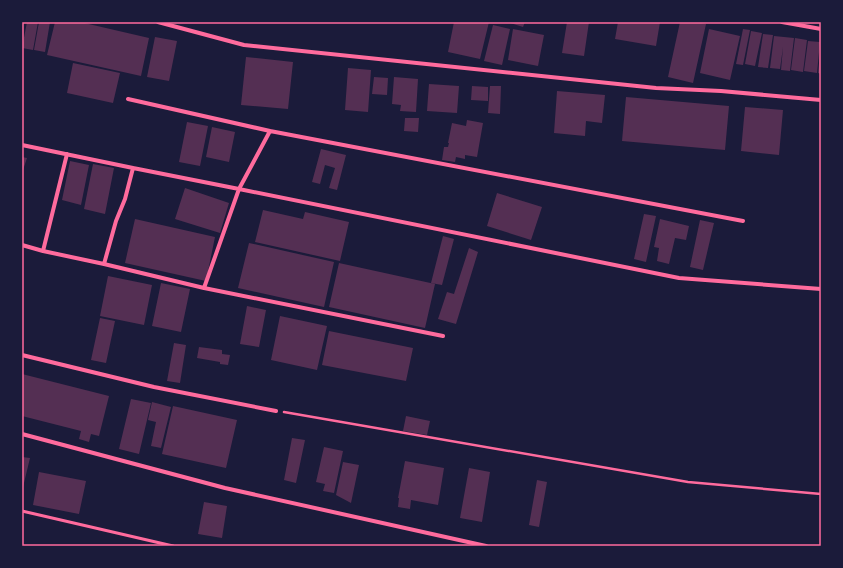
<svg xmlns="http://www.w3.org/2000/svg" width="843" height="568" viewBox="0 0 843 568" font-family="'Nunito Sans',sans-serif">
	<rect width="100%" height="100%" fill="#1b1b3a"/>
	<!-- building -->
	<path fill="#542f53" d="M27,22H38L33,50L22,48Z
		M39,22H50L45,52L34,50Z
		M55,22H80L149,38L141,76L47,55Z
		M454,22H489L480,59L448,52Z
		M507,22H525L523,27Z
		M567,22H589L584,56L562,53Z
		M618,22H660L656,46L615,39Z
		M680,22H696L706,24L693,83L668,77Z
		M493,25L510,29L502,65L484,61Z
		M513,29L544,35L538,66L508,60Z
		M709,29L740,36L730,80L700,73Z
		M743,29L750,30L743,65L736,64Z
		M751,31L762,33L755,66L745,64Z
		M763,34L773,35L768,68L758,67Z
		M774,36L794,38L790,71L781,70L783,47L780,69L770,68Z
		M155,37L177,41L169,81L147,77Z
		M795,38L807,40L803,72L791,70Z
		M808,41L820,42L817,73L804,71Z
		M820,54H821V74L818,73Z
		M246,57L293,62L288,109L241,105Z
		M73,63L120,73L113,103L67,93Z
		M348,68L371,70L368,112L345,110Z
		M374,77L388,78L387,95L372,94Z
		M394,77L418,79L416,112L400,111L401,105L392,104Z
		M429,84L459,86L457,113L427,111Z
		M472,86L488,87V101L471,100Z
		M490,86H501L500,114L488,113Z
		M557,91L605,95L602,123L586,121L585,136L554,133Z
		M626,97L729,106L725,150L622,141Z
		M745,107L783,110L779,155L741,151Z
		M405,118H419L418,132L404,131Z
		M467,120L483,123L477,157L465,155V159L456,157L455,162L442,160L444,147H448L449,143H448L452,123L466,126Z
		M187,122L208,126L200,166L179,162Z
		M212,127L235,132L229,162L206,157Z
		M321,149L346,155L337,190L329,188L335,168L325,165L320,184L312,182Z
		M22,157L27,158L22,173Z
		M70,161L89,165L81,205L62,200Z
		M93,164L114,168L105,214L84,209Z
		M185,188L229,203L220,233L175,219Z
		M497,193L542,207L531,240L487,226Z
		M263,210L303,219L305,212L349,222L340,261L255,242Z
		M644,214L656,216L646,262L634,259Z
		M135,219L215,237L206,281L125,263Z
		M660,219L689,226L686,240L675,238L669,264L657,261L659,248L654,247Z
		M700,220L714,223L703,270L690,267Z
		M443,236L454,239L442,285L431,283Z
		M249,243L334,262L324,307L238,288Z
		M469,248L478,252L456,324L438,319L447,292L454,294Z
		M339,263L435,284L425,328L329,307Z
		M108,276L152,285L144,325L100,316Z
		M161,283L190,289L181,332L152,326Z
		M247,306L266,310L259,347L240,344Z
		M280,316L327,326L317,370L271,360Z
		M100,318L115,321L106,363L91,360Z
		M329,331L413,348L406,381L322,365Z
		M174,343L186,345L180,383L167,381Z
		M199,347L222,350V354L230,355L228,365L220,364V362L197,358Z
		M22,374L109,396L99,436L91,434L89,442L79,439L81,431L22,416Z
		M131,399L151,403L139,454L119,449Z
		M152,402L171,407L161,448L151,446L156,422L148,420Z
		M173,406L237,420L226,468L162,454Z
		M406,416L430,421L427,435L403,431Z
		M292,438L305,440L296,483L284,480Z
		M324,447L343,451L334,493L323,491L325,484L316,482Z
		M22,457L30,458L23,487H22Z
		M405,461L444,468L438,505L411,500L410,509L398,507L399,498H398Z
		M343,462L359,465L351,503L336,495Z
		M469,468L490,472L482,522L460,518Z
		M39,472L86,481L79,514L33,505Z
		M537,480L547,482L539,527L529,525Z
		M204,502L227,506L222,538L198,534Z"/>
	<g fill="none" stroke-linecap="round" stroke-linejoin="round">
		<!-- path -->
		<path stroke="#ff6b9d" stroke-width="2.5" d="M284,412L688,482L821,494"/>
		<!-- service -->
		<path stroke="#ff6b9d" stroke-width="3" d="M22,511L173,546"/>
		<!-- minor -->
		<path stroke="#ff6b9d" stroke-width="4" d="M158,22L244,45L656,88L721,91L821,100
			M782,22L821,29
			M128,99L270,131
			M22,145L133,168L239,189L679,278L821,289
			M22,245L43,251L104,264L204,288L443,336
			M43,251L67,154
			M104,264L116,221L125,199L133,168
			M204,288L239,189L270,131L743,221
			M22,355L154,387L276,411
			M22,434L225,488L486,546"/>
	</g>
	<!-- border -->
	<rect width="843" height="568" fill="none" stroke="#1b1b3a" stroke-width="46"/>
	<rect x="23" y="23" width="797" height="522" fill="none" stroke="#ff6b9d" stroke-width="1.5"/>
</svg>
